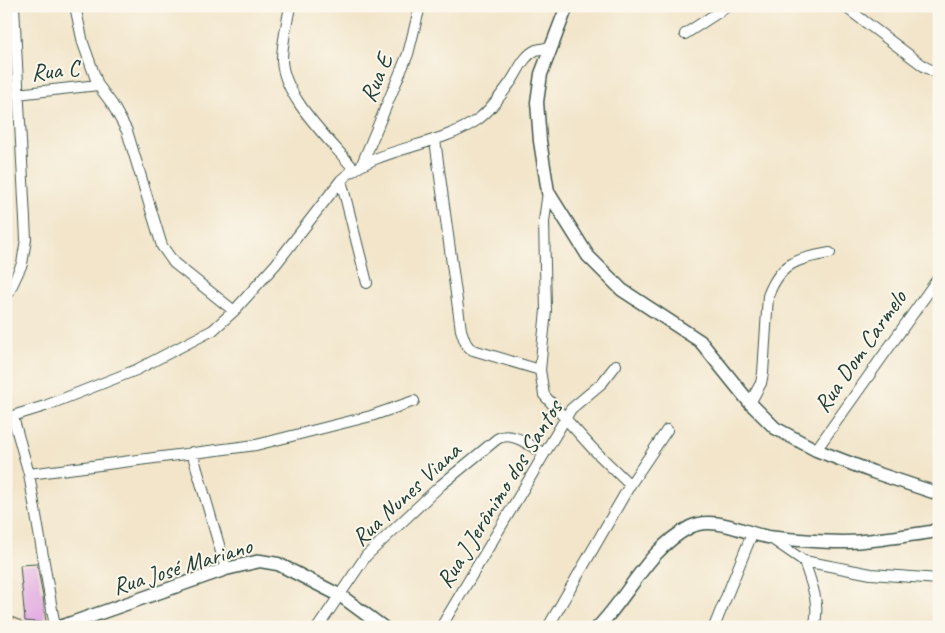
<svg xmlns="http://www.w3.org/2000/svg" width="945" height="633" viewBox="0 0 945 633" font-family="Caveat,sans-serif">
	<rect width="100%" height="100%" fill="#fbf7ec"/>
	<filter id="ink" filterUnits="userSpaceOnUse"><feTurbulence type="fractalNoise" baseFrequency=".02" numOctaves="2"/><feDisplacementMap in="SourceGraphic" scale="10" xChannelSelector="R" yChannelSelector="G"/><feConvolveMatrix kernelMatrix="1 2 1 2 8 2 1 2 1" color-interpolation-filters="sRGB"/></filter>
	<filter id="wash" filterUnits="userSpaceOnUse"><feTurbulence type="fractalNoise" baseFrequency=".0096" numOctaves="4" result="noise"/><feDisplacementMap in="SourceGraphic" scale="20" xChannelSelector="R" yChannelSelector="G"/><feGaussianBlur stdDeviation="1.12" result="paint"/><feColorMatrix in="noise" values="0 0 0 0 0 0 0 0 0 0 0 0 0 0 0 0 0 1.4 0 .05"/><feComposite in="paint" operator="in"/></filter>
	<g filter="url(#wash)">
		<rect width="100%" height="100%" fill="#f2e5ca"/>
		<g id="blocks">
			<!-- building -->
			<path fill="#e2ade1" d="M37,564L43,597L46,623L25,621L20,565Z"/>
		</g>
	</g>
	<g filter="url(#ink)">
		<use href="#blocks" fill-opacity="0" stroke="#3f564a" stroke-width="1"/>
		<g fill="none" stroke-linecap="round" stroke-linejoin="round">
			<defs>
				<path id="minor" d="M75,6L83,43L98,85L112,104L127,131L162,246L174,263L234,311
					M290,6C287,24 282,43 282,60C283,97 331,141 353,168
					M844,6L925,67L939,74
					M685,34L728,6
					M17,94L98,85
					M435,140L461,330C464,338 465,346 473,350L540,370
					M362,164L408,54L420,6
					M341,180L367,283
					M548,192L544,221L546,310L540,370L544,395L593,449L630,485
					M6,298L22,264L26,239L14,6
					M750,403L761,383L763,373L768,296C780,263 798,258 830,253
					M13,417L29,474L55,627
					M6,418L45,406L136,370L213,330L234,311L276,264L341,180C376,147 436,148 477,120C490,111 500,96 510,83C518,72 523,56 536,50C540,49 546,48 551,47
					M816,450L939,277
					M192,452L226,569
					M29,474L256,445L371,416L414,401
					M769,537L804,561L871,574L939,579
					M804,561C811,583 821,604 814,627
					M318,627L366,556L441,485L497,439C512,430 531,446 544,454
					M441,627L571,409L602,383L616,365
					M548,627L630,485L667,430
					M714,627L752,534"/>
				<path id="tertiary" d="M567,6L541,74L537,102L540,141L548,192L588,256L622,290L700,341L750,403L775,428L816,450L873,472L939,494
					M60,627L226,569L260,561L278,564L341,596L383,627
					M598,627C630,594 648,549 690,527C714,515 744,533 768,537C796,540 835,544 863,541C886,539 909,535 931,532L939,528"/>
				<path id="secondary" d="M6,623L16,627"/>
			</defs>
			<!-- minor casing -->
			<use href="#minor" stroke="#3f564a" stroke-width="12"/>
			<!-- tertiary casing -->
			<use href="#tertiary" stroke="#3f564a" stroke-width="15"/>
			<!-- secondary casing -->
			<use href="#secondary" stroke="#3f564a" stroke-width="16"/>
			<!-- minor -->
			<use href="#minor" stroke="#fff" stroke-width="10"/>
			<!-- tertiary -->
			<use href="#tertiary" stroke="#fff" stroke-width="12"/>
			<!-- secondary -->
			<use href="#secondary" stroke="#ffe4c6" stroke-width="14"/>
		</g>
	</g>
	<g text-anchor="middle" stroke-width="4" stroke-linejoin="round" paint-order="stroke">
		<!-- street labels -->
		<g font-size="24" fill="#1f3d34" stroke="#fbf7ec">
			<text transform="translate(55 70) rotate(-6)" y="8">Rua C</text>
			<text transform="translate(376 78) rotate(-67)" y="8">Rua E</text>
			<text transform="translate(860 351) rotate(-55)" y="8">Rua Dom Carmelo</text>
			<text transform="translate(406 494) rotate(-43)" y="8">Rua Nunes Viana</text>
			<text transform="translate(499 494) rotate(-58)" y="8">Rua J Jerônimo dos Santos</text>
			<text transform="translate(182 566) rotate(-17)" y="8">Rua José Mariano</text>
		</g>
	</g>
	<!-- margin -->
	<rect width="945" height="633" fill="none" stroke="#fbf7ec" stroke-width="25"/>
</svg>
